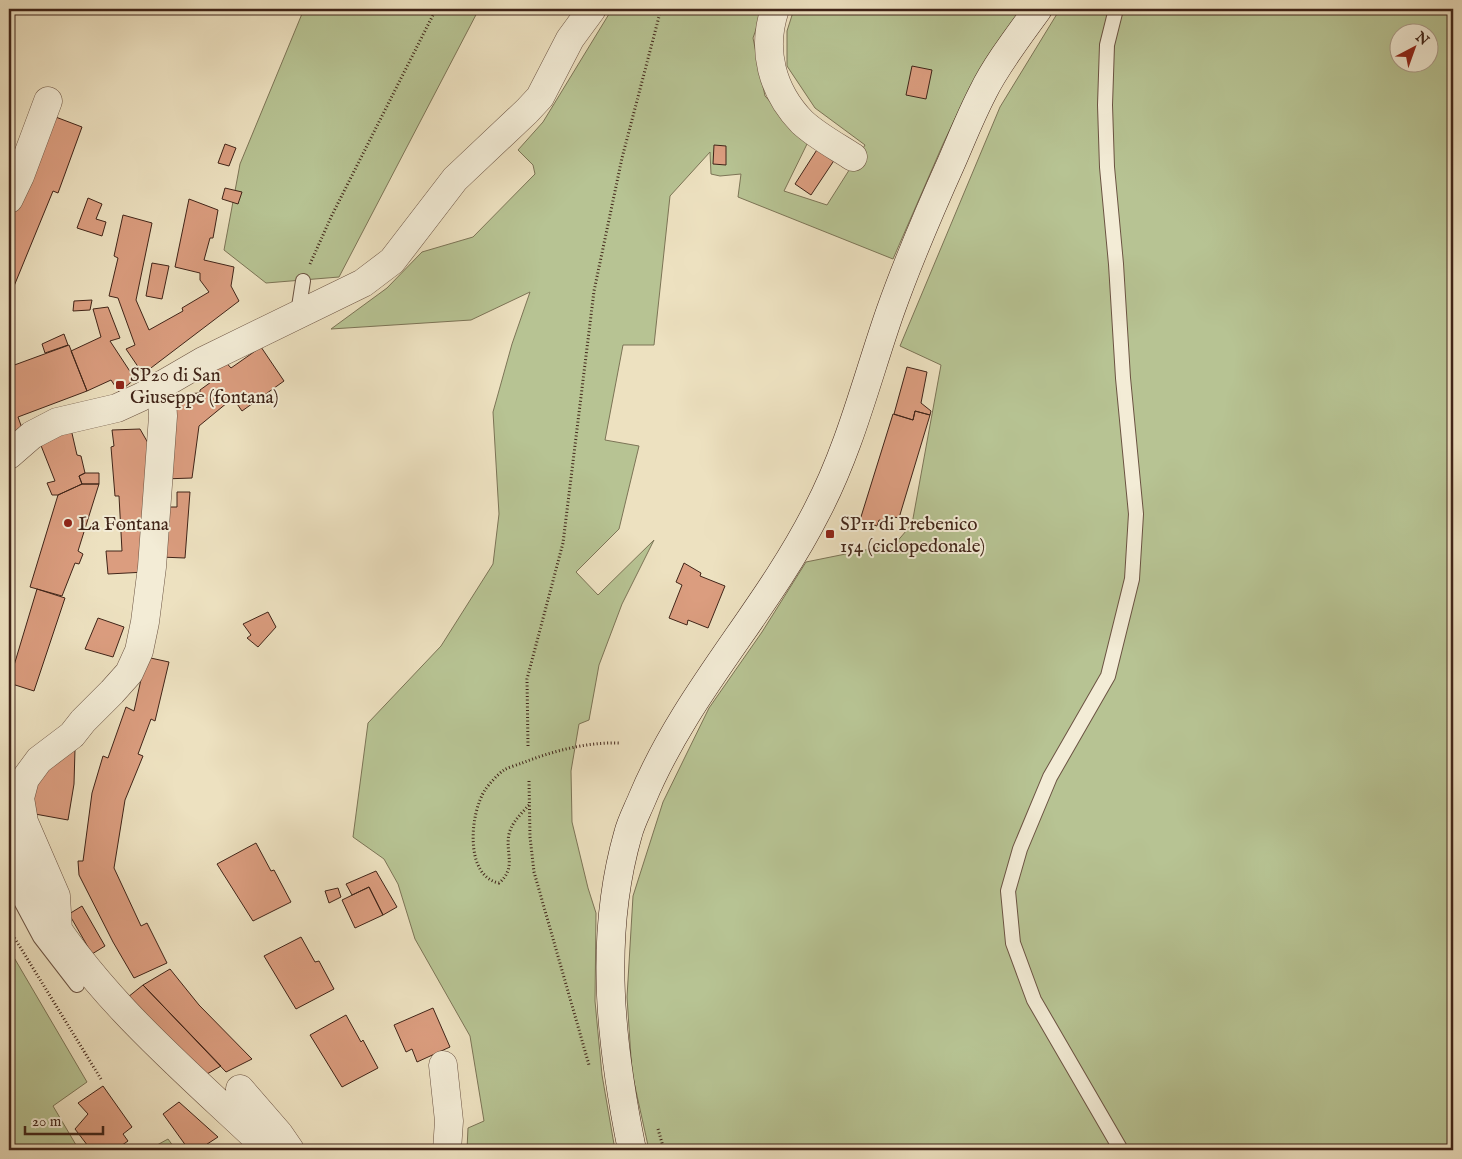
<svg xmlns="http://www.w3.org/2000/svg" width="1462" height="1159" viewBox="0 0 1462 1159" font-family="'IM FELL English',serif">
	<rect width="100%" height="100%" fill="#ede1c0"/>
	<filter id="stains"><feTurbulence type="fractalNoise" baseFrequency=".004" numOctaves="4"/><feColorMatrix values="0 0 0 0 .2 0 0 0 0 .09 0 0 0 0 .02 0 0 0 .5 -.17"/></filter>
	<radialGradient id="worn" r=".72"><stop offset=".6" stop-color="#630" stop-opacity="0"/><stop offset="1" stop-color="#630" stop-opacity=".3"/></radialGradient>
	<!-- green -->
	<path fill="#b7c393" stroke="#7c7456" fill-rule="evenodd" d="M304,9H479L339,277L266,283L224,250L240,164Z
		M622,9H763L753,38L765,96L808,142L784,191L827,205L865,145L815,108L787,66V31L794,9H1021L971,85L943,144L893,259L738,197L741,174L720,176L711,174L710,152L670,196L654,345H623L605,440L639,446L619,529L576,572L598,595L654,540L622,604L599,665L589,720L579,724L571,771L572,822L588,888L596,913L595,1001L602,1075L615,1150H467L468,1128L484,1121L470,1036L415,939L398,884L384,859L353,837L368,723L441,646L493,564L499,514L493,412L512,344L530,292L471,320L331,329L387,288L422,252L473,237L535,174L533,165L518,150L543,122L609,14Z
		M1060,9H1453V1150H649L632,1073L627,997L633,896L663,802L709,708L762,632L806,562L895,544L912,524L941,365L900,346L1000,107ZM1400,32H1430V62H1400Z
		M9,949L87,1082L53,1106L79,1150H9Z
		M168,1139L176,1150H148Z"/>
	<!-- building -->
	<path fill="#db9d7f" stroke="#402418" d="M94,9H115L113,14Z
		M912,66L932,70L926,99L906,95Z
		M53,116L82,127L58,193L53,191L12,291H9V217L26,182Z
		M225,144L236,148L229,166L218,163Z
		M714,145L726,146V165L713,164Z
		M820,145L837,156L811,195L795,184Z
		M225,188L242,192L238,204L222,199Z
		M88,198L102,204L96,219L106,222L102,236L77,228Z
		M189,199L218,210L213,238H210L204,260L234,267L231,286L239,301L143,374L126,349L135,345L118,298L109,296L118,258L114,256L123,215L152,223L136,300L149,330L183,311L182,308L209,292L200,280V273L175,267Z
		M152,263L169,266L162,299L146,296Z
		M92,300L90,310L73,311L74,301Z
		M108,307L120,338L110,341L135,379L119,392L111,380L87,391L71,351L101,337L93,309Z
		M64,334L68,345L45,353L42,344Z
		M69,345L87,391L18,417L24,434L9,443V367Z
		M261,347L284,381L242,411L233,398L199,426L192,478L163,479L175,395L199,393L200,392V390L218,377L211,364L222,358L231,368Z
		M907,367L927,372L921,403L931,411L930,415L915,411L913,420L894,414Z
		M915,411L930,415L899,518L889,516L887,522L879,520L877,526L860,520L893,414L913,420Z
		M71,429L77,455L81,456L85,473L79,476L82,484L58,495H52L47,483L55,481L38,438Z
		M140,429L148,443L146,572L108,574L106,551H122L119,496H115L111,447L114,446L112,430Z
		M85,473H99V484H82L79,476Z
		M82,484H99L78,551L83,554L79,564L75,563L62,596L30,587L58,495Z
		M177,492H190L185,558L160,557L163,507H177Z
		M684,563L701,573L700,576L725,586L708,628L688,620L687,625L669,618L682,585L676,582Z
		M37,589L65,598L34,691L9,683V682Z
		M268,612L276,627L258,647L247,638L251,635L243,624Z
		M98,618L124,627L113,657L85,649Z
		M146,657L169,662L155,721L151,719L138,754L143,756L125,800L114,868L141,926L147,923L167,963L134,978L113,942L79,875L78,861H83L92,793L103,756L108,758L126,707L134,711Z
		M69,747L75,749L74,784L68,820L35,814L31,789Z
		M256,843L271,871L274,870L291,902L253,921L217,864Z
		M376,871L397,907L383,915L369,887L352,895L346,884Z
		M369,887L383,915L355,928L342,900Z
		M338,888L341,897L329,903L325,891Z
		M82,906L105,946L92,954L69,914Z
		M301,937L315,962L319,961L334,989L296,1009L264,956Z
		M170,969L199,1005L252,1059L226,1072L143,985Z
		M143,985L221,1066L207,1074L128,997Z
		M433,1008L450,1047L417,1062L412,1049L406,1052L394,1025Z
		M346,1015L361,1042L363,1040L378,1068L342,1087L310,1035Z
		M103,1086L132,1127L123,1134L128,1141L115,1150H91L75,1129L88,1114L78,1103Z
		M179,1102L218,1137L198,1150H189L163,1114Z"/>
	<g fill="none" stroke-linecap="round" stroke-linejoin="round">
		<defs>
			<path id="service" d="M1116,9L1107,45L1105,105L1107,167L1116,264L1123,378L1136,514L1132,579L1108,676L1050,777L1020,849L1008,891L1013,943L1034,1000L1121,1150
				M298,313L303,281
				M9,879L40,937L77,985"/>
			<path id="minor" d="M775,9C761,50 772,91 802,122C817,136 836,146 853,157
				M9,199L20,176L48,101
				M9,837C18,857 26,880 38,899C97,998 187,1072 269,1150
				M58,930L56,896L24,822L20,798L25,779L39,760L72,735L83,721L112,692L129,673L139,651L145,622L152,567L163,416L161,385
				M443,1065L449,1121L447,1150
				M240,1089L279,1134L290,1150"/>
			<path id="tertiary" d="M9,455L32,435L57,422L117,408L141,397L203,361L363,283L392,261L455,179L527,111L540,97L570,39L592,9"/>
			<path id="secondary" d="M632,1150C611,1046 598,939 628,834C631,822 637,811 642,799C686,693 766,612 817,511C850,448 867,378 890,312C908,261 930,210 952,161C962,138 971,115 983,92C996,65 1020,34 1038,9"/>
		</defs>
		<!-- service casing -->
		<use href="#service" stroke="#6b5342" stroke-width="16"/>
		<!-- minor casing -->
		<use href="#minor" stroke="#6b5342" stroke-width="29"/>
		<!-- tertiary casing -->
		<use href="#tertiary" stroke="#6b5342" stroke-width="29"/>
		<!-- secondary casing -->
		<use href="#secondary" stroke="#402418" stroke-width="29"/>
		<!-- path -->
		<path stroke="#402418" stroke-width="3" stroke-dasharray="1 2.5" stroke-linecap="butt" d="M310,264L332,215L436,9
			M528,746L527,679L563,543L594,291L622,158L661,9
			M529,781L530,837L534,872L589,1065
			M529,805C521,814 512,822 509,834C505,852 517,868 499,883C464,876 470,813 485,790C489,784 498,774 504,770C509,767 517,765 522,763C553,751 586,742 620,743
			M9,929L101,1079
			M658,1129L664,1150"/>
		<!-- service -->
		<use href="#service" stroke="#f3ecd6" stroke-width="14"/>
		<!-- minor -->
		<use href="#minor" stroke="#f3ecd6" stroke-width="28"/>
		<!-- tertiary -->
		<use href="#tertiary" stroke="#f3ecd6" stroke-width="28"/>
		<!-- secondary -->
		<use href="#secondary" stroke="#f3ecd6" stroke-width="28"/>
	</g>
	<!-- markers -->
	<g fill="#8f2418" stroke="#f3ecd6" stroke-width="2">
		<rect x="115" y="380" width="10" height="10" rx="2.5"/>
		<circle cx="68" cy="523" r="5"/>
		<rect x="825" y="529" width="10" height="10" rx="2.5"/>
	</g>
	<g text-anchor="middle" stroke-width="4" stroke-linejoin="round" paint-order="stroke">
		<!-- poi labels -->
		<g font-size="19" fill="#402418" stroke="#f3ecd6" text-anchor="start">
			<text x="130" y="381">SP20 di San<tspan x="130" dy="22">Giuseppe (fontana)</tspan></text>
			<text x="78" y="530">La Fontana</text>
			<text x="840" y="530">SP11 di Prebenico<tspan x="840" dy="22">154 (ciclopedonale)</tspan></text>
		</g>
	</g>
	<!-- margin -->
	<rect width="1462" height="1159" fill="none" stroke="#ede1c0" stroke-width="30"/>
	<rect x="10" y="10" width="1442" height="1139" fill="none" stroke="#402418" stroke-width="2.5"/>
	<rect x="15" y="15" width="1432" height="1129" fill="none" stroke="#402418"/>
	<!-- north arrow -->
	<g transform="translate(1414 48) rotate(41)"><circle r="24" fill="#f3ecd6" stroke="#ab9c8a"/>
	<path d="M0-4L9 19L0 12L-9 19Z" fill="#8f2418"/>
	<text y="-8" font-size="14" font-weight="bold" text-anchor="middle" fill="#402418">N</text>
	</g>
	<!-- scale -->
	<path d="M25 1126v8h78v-8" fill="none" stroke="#402418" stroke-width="2.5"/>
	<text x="32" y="1126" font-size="15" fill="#402418" stroke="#f3ecd6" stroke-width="4" paint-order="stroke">20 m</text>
	<rect width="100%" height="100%" filter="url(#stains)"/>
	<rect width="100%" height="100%" fill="url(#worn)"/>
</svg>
